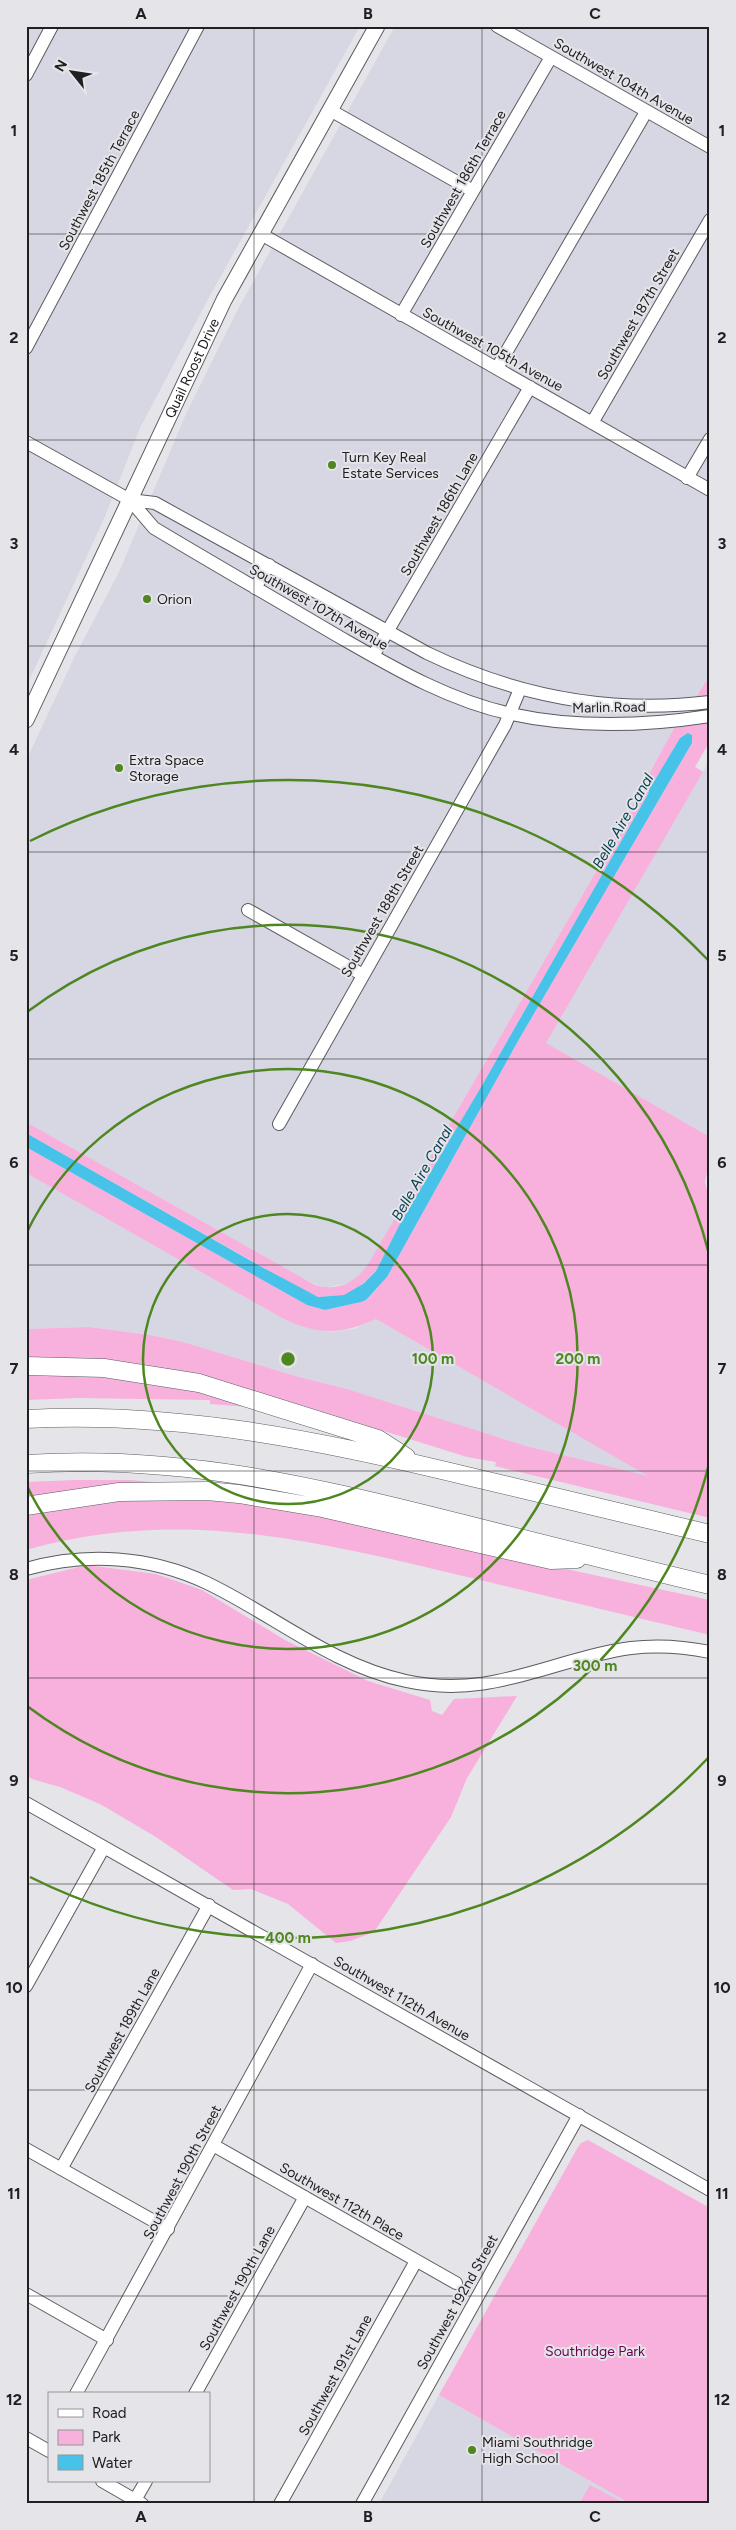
<svg xmlns="http://www.w3.org/2000/svg" width="736" height="2530" viewBox="0 0 736 2530" font-family="Figtree,sans-serif">
	<rect width="100%" height="100%" fill="#e4e4e9"/>
	<!-- built -->
	<path fill="#d6d7e3" d="M26,26H360L207,301L140,428L104,519L26,687Z
		M395,26H710V675L674,728L604,858L364,1272L349,1283L324,1288L300,1277L26,1122V761L74,658L119,572L186,414L238,309Z
		M710,760V1137L545,1043Z
		M26,1173L284,1319L329,1332L354,1329L376,1319L650,1477L526,1446L347,1389L299,1377L183,1342L150,1335L89,1327L26,1329Z
		M439,2395L631,2504H379Z"/>
	<!-- green -->
	<path fill="#f8b0dc" d="M710,675V696L695,698L709,677Z
		M710,723V741L695,767L703,772L546,1043L710,1137V1158L705,1182L710,1202V1518L495,1466L496,1462L467,1457L301,1405L26,1361V1329L89,1327L150,1335L183,1342L299,1377L347,1389L526,1446L648,1476L376,1319C342,1335 318,1335 284,1319L26,1173V1147L307,1305L325,1310L361,1302L366,1300L387,1277L518,1041L692,743V735L689,733L680,738L655,781L651,783L648,794L484,1082L403,1219L376,1271L357,1289L344,1295L318,1297L303,1290L26,1133V1122L315,1285C339,1292 357,1282 370,1261L604,858L674,728Z
		M26,1371L163,1380L249,1407L210,1404V1400L78,1398L26,1400Z
		M75,1480H130L176,1484L26,1501V1482Z
		M205,1498L273,1506L710,1600V1635C626,1615 543,1595 459,1575C310,1540 179,1507 26,1550V1511L89,1499Z
		M87,1565L156,1574L202,1590L285,1640L368,1681L430,1700L432,1711L442,1715L454,1699L517,1696L467,1778L451,1817L374,1932L350,1941L336,1943L288,1904L251,1889L233,1890L156,1837L100,1804L60,1787L32,1779L26,1775V1580Z
		M588,2140L710,2208V2504H631L439,2395L578,2147L581,2143Z
		M590,2485L622,2502L621,2504H579Z"/>
	<!-- water -->
	<path fill="#47c2e9" d="M688,733L692,735V743L518,1041L387,1277L366,1300L361,1302L325,1310L307,1305L26,1147V1133L260,1266L318,1297L344,1295L363,1284L376,1271L401,1222L484,1082L648,794L651,783L655,780L680,738Z"/>
	<g fill="none" stroke-linecap="round" stroke-linejoin="round">
		<defs>
			<path id="minor" d="M497,26L710,147
				M26,75L52,26
				M330,110L473,191
				M261,234L710,490
				M401,315L551,57
				M26,348L198,26
				M497,368L646,112
				M592,423L710,220
				M26,442L130,500L155,503L427,653C516,696 612,714 710,702
				M687,478L710,439
				M130,500L154,528C214,564 275,599 336,635C392,667 447,700 511,714C575,728 645,726 710,716
				M255,588L269,565
				M373,656L530,387
				M248,910L363,975
				M279,1124L505,725L520,689
				M26,1569C86,1552 150,1556 207,1583C274,1615 331,1665 406,1681C492,1700 550,1659 631,1648C656,1645 685,1647 710,1652
				M26,1803L710,2190
				M26,1986L104,1847
				M213,2145L456,2283
				M26,2149L168,2229
				M61,2169L209,1905
				M26,2294L107,2340
				M76,2394L312,1964
				M195,2394L305,2197
				M26,2438L49,2451
				M102,2481L142,2504
				M135,2500L146,2481
				M280,2504L416,2261
				M362,2504L579,2115"/>
			<g id="major">
				<path id="s1" d="M26,720L224,300L377,26"/>
			</g>
			<path id="highway" d="M26,1366L104,1368L199,1383L378,1439L406,1457
				M26,1419C178,1411 324,1441 471,1477C550,1496 630,1515 710,1534
				M26,1464C179,1454 313,1486 460,1523C543,1544 626,1565 710,1585
				M26,1506L119,1492L207,1491L239,1494L322,1508L551,1560L577,1559"/>
		</defs>
		<!-- minor casing -->
		<use href="#minor" stroke="#5b5c60" stroke-width="14"/>
		<!-- major casing -->
		<use href="#major" stroke="#5b5c60" stroke-width="17"/>
		<!-- highway casing -->
		<use href="#highway" stroke="#5b5c60" stroke-width="19"/>
		<!-- minor -->
		<use href="#minor" stroke="#fff" stroke-width="12"/>
		<!-- major -->
		<use href="#major" stroke="#fff" stroke-width="15"/>
		<!-- highway -->
		<use href="#highway" stroke="#fff" stroke-width="18"/>
	</g>
	<!-- grid -->
	<path fill="none" stroke="#202022" stroke-width="1" stroke-opacity="0.55" d="M254,26V2504M482,26V2504M26,234H710M26,440H710M26,646H710M26,852H710M26,1059H710M26,1265H710M26,1471H710M26,1678H710M26,1884H710M26,2090H710M26,2296H710"/>
	<!-- distance rings -->
	<g fill="none" stroke="#4e8620" stroke-width="2.5">
		<circle cx="288" cy="1359" r="145"/>
		<path d="M26 1234A290 290 0 1 1 26 1484"/>
		<path d="M709 1464A434 434 0 0 1 27 1706M27 1012A434 434 0 0 1 709 1254"/>
		<path d="M708 1758A579 579 0 0 1 30 1877M30 841A579 579 0 0 1 708 960"/>
	</g>
	<!-- markers -->
	<g fill="#4e8620" stroke="#e4e4e9" stroke-width="2">
		<circle cx="332" cy="465" r="5"/>
		<circle cx="147" cy="599" r="5"/>
		<circle cx="119" cy="768" r="5"/>
		<circle cx="472" cy="2450" r="5"/>
	</g>
	<g text-anchor="middle" stroke-width="4" stroke-linejoin="round" paint-order="stroke">
		<!-- street labels -->
		<g font-size="14" fill="#202022" stroke="#e4e4e9">
			<text transform="translate(624 81) rotate(30)" y="5">Southwest 104th Avenue</text>
			<text transform="translate(463 179) rotate(-60)" y="5">Southwest 186th Terrace</text>
			<text transform="translate(99 180) rotate(-62)" y="5">Southwest 185th Terrace</text>
			<text transform="translate(638 314) rotate(-60)" y="5">Southwest 187th Street</text>
			<text transform="translate(493 349) rotate(29)" y="5">Southwest 105th Avenue</text>
			<text dy="5" stroke="none"><textPath href="#s1" startOffset="389">Quail Roost Drive</textPath></text>
			<text transform="translate(439 514) rotate(-60)" y="5">Southwest 186th Lane</text>
			<text transform="translate(319 607) rotate(30)" y="5">Southwest 107th Avenue</text>
			<text transform="translate(609 707) rotate(-1)" y="5">Marlin Road</text>
			<text transform="translate(382 911) rotate(-60)" y="5">Southwest 188th Street</text>
			<text transform="translate(402 1998) rotate(30)" y="5">Southwest 112th Avenue</text>
			<text transform="translate(122 2030) rotate(-61)" y="5">Southwest 189th Lane</text>
			<text transform="translate(182 2172) rotate(-62)" y="5">Southwest 190th Street</text>
			<text transform="translate(342 2201) rotate(30)" y="5">Southwest 112th Place</text>
			<text transform="translate(237 2288) rotate(-61)" y="5">Southwest 190th Lane</text>
			<text transform="translate(457 2302) rotate(-61)" y="5">Southwest 192nd Street</text>
			<text transform="translate(335 2375) rotate(-61)" y="5">Southwest 191st Lane</text>
		</g>
		<!-- poi labels -->
		<g font-size="14" fill="#202022" stroke="#e4e4e9" text-anchor="start">
			<text x="342" y="462">Turn Key Real<tspan x="342" dy="16">Estate Services</tspan></text>
			<text x="157" y="604">Orion</text>
			<text x="129" y="765">Extra Space<tspan x="129" dy="16">Storage</tspan></text>
			<text x="482" y="2447">Miami Southridge<tspan x="482" dy="16">High School</tspan></text>
		</g>
		<!-- park labels -->
		<g font-size="14" fill="#6a0351" stroke="#e4e4e9">
			<text x="595" y="2356">Southridge Park</text>
		</g>
		<!-- water labels -->
		<g font-size="15" font-style="italic" fill="#094051" stroke="#e4e4e9">
			<text transform="translate(623 821) rotate(-60)" y="5">Belle Aire Canal</text>
			<text transform="translate(422 1173) rotate(-60)" y="5">Belle Aire Canal</text>
		</g>
	</g>
	<circle cx="288" cy="1359" r="8" fill="#4e8620" stroke="#e4e4e9" stroke-width="2.5"/>
	<g font-size="15" text-anchor="middle" font-weight="bold" fill="#4e8620" stroke="#e4e4e9" stroke-width="4" stroke-linejoin="round" paint-order="stroke">
		<text x="433" y="1364">100 m</text>
		<text x="578" y="1364">200 m</text>
		<text x="595" y="1671">300 m</text>
		<text x="288" y="1943">400 m</text>
	</g>
	<!-- border -->
	<rect width="736" height="2530" fill="none" stroke="#e4e4e9" stroke-width="55"/>
	<!-- legend -->
	<rect x="48" y="2392" width="162" height="90" fill="#e4e4e9" stroke="#969699"/>
	<rect x="58" y="2409" width="25" height="8" fill="#ffffff" stroke="#969699"/>
	<text x="92" y="2418" font-size="15" fill="#202022">Road</text>
	<rect x="58" y="2430" width="25" height="15" fill="#f8b0dc" stroke="#969699"/>
	<text x="92" y="2442" font-size="15" fill="#202022">Park</text>
	<rect x="58" y="2455" width="25" height="15" fill="#47c2e9" stroke="#969699"/>
	<text x="92" y="2468" font-size="15" fill="#202022">Water</text>
	<!-- north arrow -->
	<g transform="translate(72 72) rotate(300)" stroke="#e4e4e9" stroke-width="4" paint-order="stroke">
	<path d="M0-4L9 19L0 12L-9 19Z" fill="#202022"/>
	<text y="-8" font-size="14" font-weight="bold" text-anchor="middle" fill="#202022">N</text>
	</g>
	<rect x="28" y="28" width="680" height="2474" fill="none" stroke="#202022" stroke-width="2"/>
	<g font-size="16" text-anchor="middle" font-weight="bold" fill="#202022">
		<text x="141" y="19">A</text>
		<text x="368" y="19">B</text>
		<text x="595" y="19">C</text>
		<text x="14" y="136">1</text>
		<text x="722" y="136">1</text>
		<text x="14" y="343">2</text>
		<text x="722" y="343">2</text>
		<text x="14" y="549">3</text>
		<text x="722" y="549">3</text>
		<text x="14" y="755">4</text>
		<text x="722" y="755">4</text>
		<text x="14" y="961">5</text>
		<text x="722" y="961">5</text>
		<text x="14" y="1168">6</text>
		<text x="722" y="1168">6</text>
		<text x="14" y="1374">7</text>
		<text x="722" y="1374">7</text>
		<text x="14" y="1580">8</text>
		<text x="722" y="1580">8</text>
		<text x="14" y="1786">9</text>
		<text x="722" y="1786">9</text>
		<text x="14" y="1993">10</text>
		<text x="722" y="1993">10</text>
		<text x="14" y="2199">11</text>
		<text x="722" y="2199">11</text>
		<text x="14" y="2405">12</text>
		<text x="722" y="2405">12</text>
		<text x="141" y="2522">A</text>
		<text x="368" y="2522">B</text>
		<text x="595" y="2522">C</text>
	</g>
</svg>
